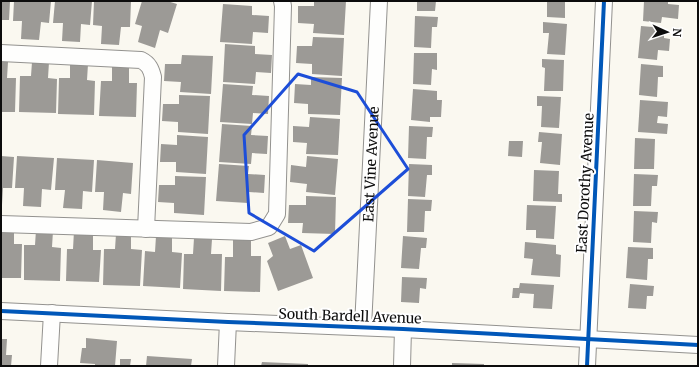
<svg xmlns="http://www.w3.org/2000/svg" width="699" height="367" viewBox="0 0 699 367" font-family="Merriweather,serif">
	<rect width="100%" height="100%" fill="#faf8f0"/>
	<!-- building -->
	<path fill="#9c9a96" d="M1,1H10L9,20H1Z
		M14,1H51L49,23L41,22L39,40L21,39L22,21H13Z
		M55,1H92L90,25L81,24L80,42L62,41L63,23H53Z
		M94,1H131L130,27H121L119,45L101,44L102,26L93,25Z
		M142,1H167L177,4L168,33L160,30L155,48L138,42L142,26L135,24Z
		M314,1H346L344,35L313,33L314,24L298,23V6H314Z
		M417,1H436L435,11H417Z
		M547,1H565V18L547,17Z
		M644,1H668V4L679,5L678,19L662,17L661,23L643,21Z
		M223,4L252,6V15L269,16L268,33L253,32L252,44L220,42Z
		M415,16L438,17L437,27H432L431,48L414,47Z
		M543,22L567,24L565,55L547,54L549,33H543Z
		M641,26L664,28V38L670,39L669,51L658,50L657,60L638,58Z
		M313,37L344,38L342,76L312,74V64L296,63L297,46H312Z
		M225,44L255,46V54L272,55L271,73L256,72L255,84L223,82Z
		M414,53H437V70L432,69L431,85L413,84Z
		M182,55L213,56L211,94L180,92L181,82L164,81L165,64H181Z
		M542,59L564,60L563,91H544L545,68L542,67Z
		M1,61L8,62L7,78H16L15,112H1Z
		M32,62H49L48,78L57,79L56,113L19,112L20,76H31Z
		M70,64H88L87,80L95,81L94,115L58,114L59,78H70Z
		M641,64L663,66V77H658L657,97L639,95Z
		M112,66L129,67V83H137L136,117L99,116L101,81H112Z
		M311,77L342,78L340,115L308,114V104L294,103L295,84L311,85Z
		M223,84L253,86L252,95L269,96L268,114L253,113L252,124L220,122Z
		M413,89L437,91V100H442L441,117H430V122L411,120Z
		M179,95L210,96L208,134L178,132V122L162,121L163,104H179Z
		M537,96L561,97L559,128L541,127L542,106H537Z
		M640,100L668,102L667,117L658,116L657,123L668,124L667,134L638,132Z
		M310,117L340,119L338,155L306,154L307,143L293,142V126L309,127Z
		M222,124L252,126L251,135L268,136L267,154L252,153L251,164L219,162Z
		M409,126L433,127L432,137H427L426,159L408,158Z
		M539,132L562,134L560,165L540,163L542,142H538Z
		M177,135L208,137L206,174L176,172V162H160L161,144L177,145Z
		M635,138L655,139L654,169H634Z
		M509,141H523L522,157L508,156Z
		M1,156L14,157L12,188H3L2,205H1Z
		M17,156L54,158L51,190L42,189L41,207L23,206L24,188H15Z
		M307,156L338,159L335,195L306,192L307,184L290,182L291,165L306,167Z
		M57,158L94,160L92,192L83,191L82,209L63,208L65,190H55Z
		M97,160L133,163L131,194L123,193L121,212L103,210L104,192H95Z
		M219,164L249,166L248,174L265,175L264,193L249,192L248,203L216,201Z
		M409,164L432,165V175H427L425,197L408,196Z
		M534,170L559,171L558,194H562V202L533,201Z
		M634,174L658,175L657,186H652L651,206H633Z
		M175,176L206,177L204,215L174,213V203L158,202L159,185H175Z
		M306,196L336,197L335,234L302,233L303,223H288L289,205H306Z
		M408,199L432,200L431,211H425L424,232H407Z
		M527,205L556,206L554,239L536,238V230H526Z
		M634,211L658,212L657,223L652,222L651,243L633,242Z
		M1,227L14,228V244H22L21,278H1Z
		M36,230L53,231L52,247L61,248L60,281L24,280V245H35Z
		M74,231L93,232V250H101L99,282L66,281L67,249H73Z
		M116,234L131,235V249L142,250L140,286L103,285L104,249H115Z
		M156,236L172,237V252L182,253L180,288L143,286L145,251L155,252Z
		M285,236L290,249L301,245L313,278L278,291L267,261L273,256L268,243Z
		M403,236L427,238L426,248H421L419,269L401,268Z
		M194,238L212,239L211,254H222L221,291L183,289L184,254H193Z
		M233,240H251V256H261L260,292L224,291L225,257H233Z
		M525,242L556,245V254L561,255L560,277L531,275L533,259L524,258Z
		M628,247L653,248V259H648L647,280L626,278Z
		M402,277L427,278L426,289L420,288L419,303L401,302Z
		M520,283L554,285L552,309L533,308L534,294L520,293L519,298H512L513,288H519Z
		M630,284L654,286L653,296H647L646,309L628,308Z
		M86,338L117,341L115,366H95V364L80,363L82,348H86Z
		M1,339H7L6,355H12L11,366H1Z
		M147,356L192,359L191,366H146Z
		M120,359H131L130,366H120Z
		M262,362L308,364V366H261Z
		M452,363L484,364V366H452Z"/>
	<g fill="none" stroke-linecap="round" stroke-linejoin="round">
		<defs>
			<g id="minor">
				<path d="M1,53L141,60C149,64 151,69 153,77L146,229"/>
				<path d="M1,224L251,232L269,227L277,214L283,6L282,1"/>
				<path d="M1,311L228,322L403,329L698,345"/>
				<path id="s1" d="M363,327L379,1"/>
				<path d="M49,366L52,313"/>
				<path d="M226,366L228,322"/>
				<path d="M402,366L403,329"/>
				<path d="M587,366L604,1"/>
			</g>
		</defs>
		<!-- minor casing -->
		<use href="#minor" stroke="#93928f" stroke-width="18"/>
		<!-- minor -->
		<use href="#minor" stroke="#fefefd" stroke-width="16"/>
		<defs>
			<path id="cycleway" d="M1,311L228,322L403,329L698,345
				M587,366L604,1"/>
		</defs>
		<!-- cycleway casing -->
		<use href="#cycleway" stroke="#fff" stroke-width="6"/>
		<!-- cycleway -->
		<use href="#cycleway" stroke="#0057b8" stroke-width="4"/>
	</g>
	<!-- marked area -->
	<path fill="none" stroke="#1d4ed8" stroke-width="3" stroke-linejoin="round" d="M298,74L357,92L408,169L314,251L249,213L244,135Z"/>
	<g text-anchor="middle" stroke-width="4" stroke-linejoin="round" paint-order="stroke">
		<!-- street labels -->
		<g font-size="14" fill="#0c0c0c" stroke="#fff">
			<text dy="5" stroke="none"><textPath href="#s1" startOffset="163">East Vine Avenue</textPath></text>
			<text transform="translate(585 183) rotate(-87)" y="5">East Dorothy Avenue</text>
			<text transform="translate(350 316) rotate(2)" y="5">South Bardell Avenue</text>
		</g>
	</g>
	<!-- border -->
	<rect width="699" height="367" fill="none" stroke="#0c0c0c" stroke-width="4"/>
	<!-- north arrow -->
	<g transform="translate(667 32) rotate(93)" stroke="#ffffff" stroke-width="3" paint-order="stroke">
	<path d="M0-3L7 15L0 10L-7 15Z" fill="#0c0c0c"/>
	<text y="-6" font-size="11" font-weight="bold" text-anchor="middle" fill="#0c0c0c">N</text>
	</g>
</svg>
